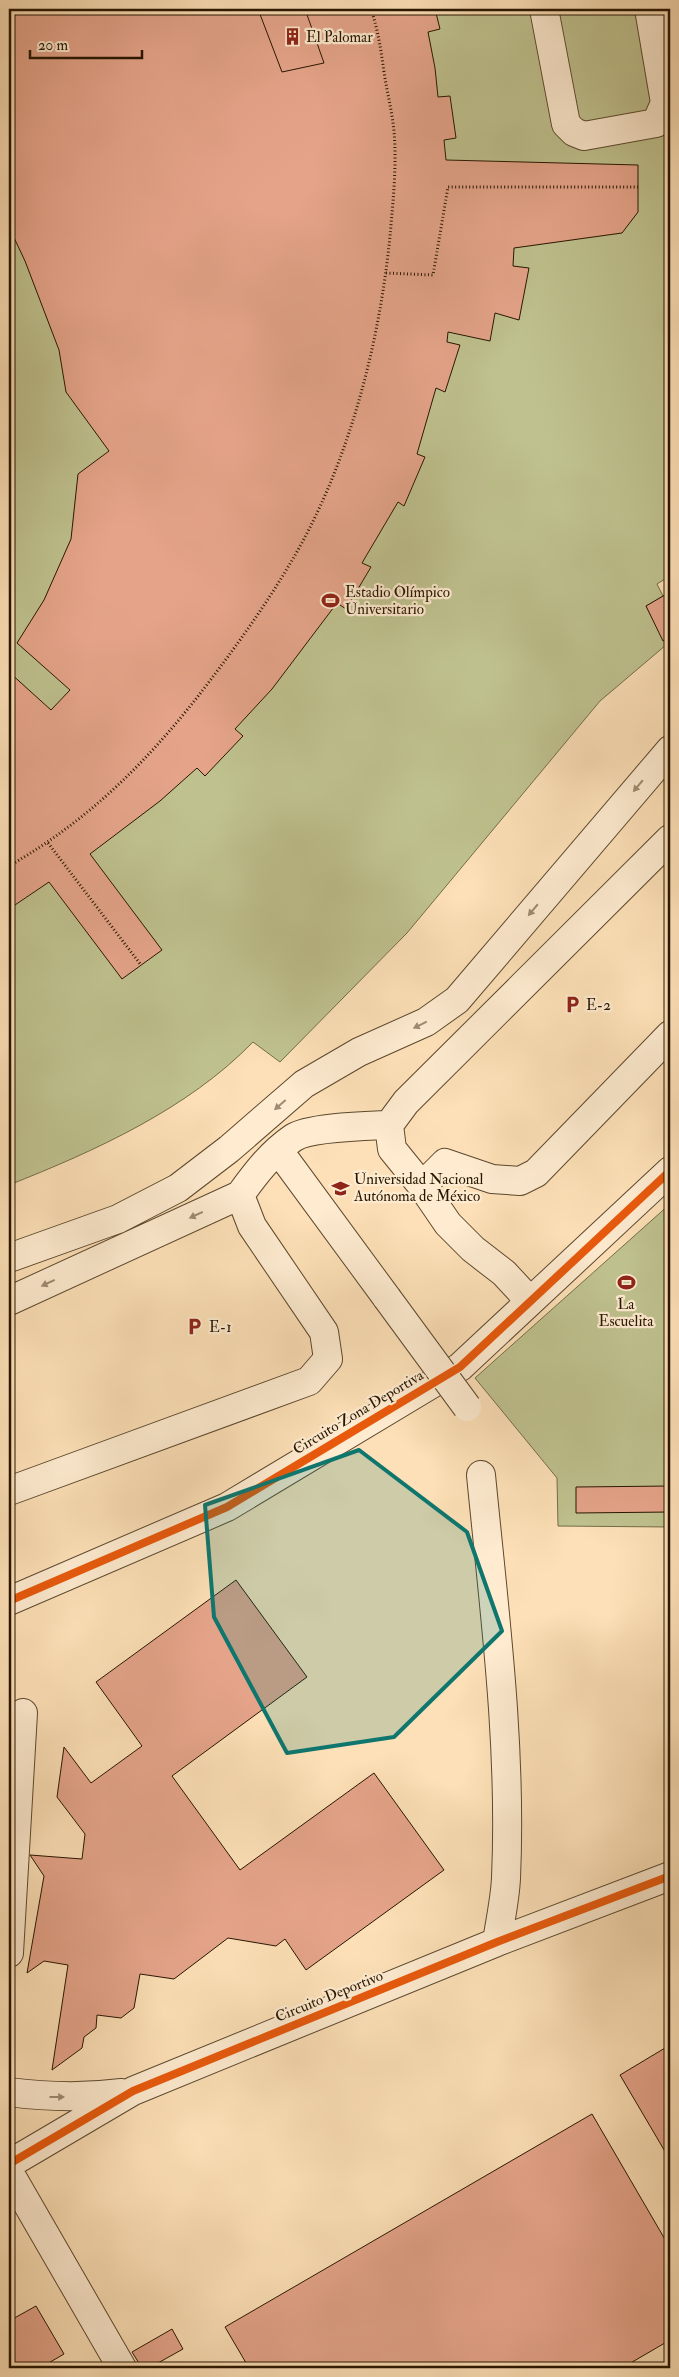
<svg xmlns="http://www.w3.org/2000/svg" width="679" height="2377" viewBox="0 0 679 2377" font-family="'IM FELL Double Pica',serif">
	<rect width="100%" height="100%" fill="#fde0b7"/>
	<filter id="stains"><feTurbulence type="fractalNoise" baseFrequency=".004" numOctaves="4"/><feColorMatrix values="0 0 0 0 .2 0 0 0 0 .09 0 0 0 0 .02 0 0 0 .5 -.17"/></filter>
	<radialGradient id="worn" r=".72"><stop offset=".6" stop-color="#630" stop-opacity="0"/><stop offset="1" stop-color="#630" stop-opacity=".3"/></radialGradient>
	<!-- green -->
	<path fill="#bfc28f" stroke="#736c48" d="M9,9H670V576L657,584L663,596L646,606L666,645L600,701L407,933L280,1062L253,1042C188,1109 95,1151 9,1185Z
		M670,1204V1527L558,1526L557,1478L475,1378Z"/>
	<!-- building -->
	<path fill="#e5a48a" stroke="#271500" d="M9,9H435L440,29L428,32L435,68L438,97L450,96L456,138L444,140L446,160L638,165V212L622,233L514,248L513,266L529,268L519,320L495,313L490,341L448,332L447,342L460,345L445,392L436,388L417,454L425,457L404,506L398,502L362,563L371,567L346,609L337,603L272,689L235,729L243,736L205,776L197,768L160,801L90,854L162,950L122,979L49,882L9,909V672L51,710L70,690L17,643L44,600L71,539L78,474L109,451L66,392L59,350L25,261L9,227Z
		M258,9H305L324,63L282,72Z
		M670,592V636L663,641L646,606Z
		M670,1486V1512L576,1513V1487Z
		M236,1580L307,1677L172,1776L240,1870L374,1773L444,1870L306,1970L285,1939L276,1946L228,1938L174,1979L140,1974L134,2008L121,2018L97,2015L96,2028L84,2037L82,2048L52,2070L68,1965L44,1961L27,1973L44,1876L30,1855L82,1859L85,1834L57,1797L64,1747L91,1783L142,1746L96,1682Z
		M670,2045V2160L620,2075Z
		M592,2114L670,2248V2340L622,2368H249L225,2327Z
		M36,2306L64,2354L40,2368H9V2321Z
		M172,2329L183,2349L149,2368H142L132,2352Z"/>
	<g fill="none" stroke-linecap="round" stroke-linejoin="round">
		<defs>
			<path id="minor" d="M544,9L566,124L574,132L584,136L656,123L665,103L649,9
				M279,1151L387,1298
				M422,1186L445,1163L492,1179L520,1181L536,1173L670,1035
				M9,1258L118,1219L178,1188L229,1149L304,1084L359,1052L426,1022L457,1000L670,750
				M9,1301L240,1195
				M530,1301L504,1273L473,1249L448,1224L422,1186L392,1149L389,1125L406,1102L670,839
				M481,1475C494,1609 512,1744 506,1878C505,1900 500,1921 497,1942
				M9,1491L309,1381L328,1359L324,1332L252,1226L240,1195C255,1174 271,1153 293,1138C309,1127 368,1126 389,1125
				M9,1601L227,1507L460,1367L670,1171
				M9,1953L23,1713
				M9,2092C47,2097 83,2098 122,2093
				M9,2164L133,2091L497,1942L670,1876
				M9,2172L122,2368"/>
		</defs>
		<!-- minor casing -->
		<use href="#minor" stroke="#5c482e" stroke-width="30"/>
		<!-- path -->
		<path stroke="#271500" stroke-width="3" stroke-dasharray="1 2.5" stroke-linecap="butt" d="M386,273L433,275L448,187H638
			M48,843L141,965
			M9,866C93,818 154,755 212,678C239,642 265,606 288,567C347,470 379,348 390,236C393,202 397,165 394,131C392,111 387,92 384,72C381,50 378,30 371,9"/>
		<!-- minor -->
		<use href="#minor" stroke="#feebd0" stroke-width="28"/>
		<defs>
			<path id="minor-bridge" d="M387,1298L467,1407"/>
		</defs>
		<!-- minor-bridge casing -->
		<use href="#minor-bridge" stroke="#5c482e" stroke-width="30" stroke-linecap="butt"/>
		<!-- minor-bridge -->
		<use href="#minor-bridge" stroke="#feebd0" stroke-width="28"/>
		<defs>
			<path id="cycleway" d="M9,1601L227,1507L460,1367L670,1171
				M9,2164L133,2091L497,1942L670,1876"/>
		</defs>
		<!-- cycleway casing -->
		<use href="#cycleway" stroke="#feebd0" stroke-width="11"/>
		<!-- cycleway -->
		<use href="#cycleway" stroke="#e8590c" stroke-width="8"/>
	</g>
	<!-- one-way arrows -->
	<defs><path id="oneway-solid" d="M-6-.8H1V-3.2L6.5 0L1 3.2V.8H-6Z" transform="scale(1.25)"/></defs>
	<g fill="#9d8b72">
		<use href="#oneway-solid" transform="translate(638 786) rotate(130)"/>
		<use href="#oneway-solid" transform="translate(533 910) rotate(130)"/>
		<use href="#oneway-solid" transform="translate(420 1025) rotate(154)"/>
		<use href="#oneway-solid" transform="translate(280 1105) rotate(139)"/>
		<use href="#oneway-solid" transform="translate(196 1215) rotate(155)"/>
		<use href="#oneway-solid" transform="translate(48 1283) rotate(155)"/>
		<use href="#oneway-solid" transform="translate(57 2097)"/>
	</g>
	<!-- marked area -->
	<path fill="#0f766e" fill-opacity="0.2" stroke="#0f766e" stroke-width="4" stroke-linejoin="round" d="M359,1450L467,1532L502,1631L394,1737L287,1753L214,1617L205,1505Z"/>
	<!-- icons -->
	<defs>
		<symbol id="building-bare" viewBox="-9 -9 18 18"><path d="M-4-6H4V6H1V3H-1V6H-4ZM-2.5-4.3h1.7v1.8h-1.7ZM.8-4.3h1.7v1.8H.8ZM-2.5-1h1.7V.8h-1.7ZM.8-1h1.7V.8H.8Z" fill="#8f2418" stroke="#feebd0" stroke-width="2.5" paint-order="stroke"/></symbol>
		<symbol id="stadium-bare" viewBox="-9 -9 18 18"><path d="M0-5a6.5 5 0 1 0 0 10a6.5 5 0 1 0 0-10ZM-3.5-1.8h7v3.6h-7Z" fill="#8f2418" stroke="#feebd0" stroke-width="2.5" paint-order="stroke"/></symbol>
		<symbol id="parking-bare" viewBox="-9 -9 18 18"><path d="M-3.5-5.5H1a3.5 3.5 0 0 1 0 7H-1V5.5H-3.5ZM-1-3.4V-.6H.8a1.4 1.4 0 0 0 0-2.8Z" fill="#8f2418" stroke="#feebd0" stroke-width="2.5" paint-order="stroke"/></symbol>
		<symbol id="university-bare" viewBox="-9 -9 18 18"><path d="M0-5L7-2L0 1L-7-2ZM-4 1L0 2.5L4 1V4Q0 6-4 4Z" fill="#8f2418" stroke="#feebd0" stroke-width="2.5" paint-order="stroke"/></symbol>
	</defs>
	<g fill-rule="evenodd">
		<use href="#building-bare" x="280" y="24" width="25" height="25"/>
		<use href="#stadium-bare" x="318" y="588" width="25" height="25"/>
		<use href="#parking-bare" x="560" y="992" width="25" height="25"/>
		<use href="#university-bare" x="328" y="1176" width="25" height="25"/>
		<use href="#stadium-bare" x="614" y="1270" width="25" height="25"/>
		<use href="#parking-bare" x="182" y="1314" width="25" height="25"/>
	</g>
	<g text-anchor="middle" stroke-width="4.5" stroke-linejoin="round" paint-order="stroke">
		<!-- poi labels -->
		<g font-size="15" fill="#271500" stroke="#feebd0" text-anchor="start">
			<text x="306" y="42">El Palomar</text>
			<text x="345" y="597">Estadio Olímpico<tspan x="345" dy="17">Universitario</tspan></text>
			<text x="586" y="1010">E-2</text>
			<text x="354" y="1184">Universidad Nacional<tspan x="354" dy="17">Autónoma de México</tspan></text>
			<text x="626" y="1309" text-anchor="middle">La<tspan x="626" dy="17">Escuelita</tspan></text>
			<text x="209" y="1332">E-1</text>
		</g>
		<!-- street labels -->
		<g font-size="15" fill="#271500" stroke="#feebd0">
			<text transform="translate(358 1412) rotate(-31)" y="5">Circuito Zona Deportiva</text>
			<text transform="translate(329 1996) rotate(-22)" y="5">Circuito Deportivo</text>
		</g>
	</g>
	<!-- margin -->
	<rect width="679" height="2377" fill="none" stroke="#fde0b7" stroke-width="30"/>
	<rect x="10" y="10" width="659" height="2357" fill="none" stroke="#271500" stroke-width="2.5"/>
	<rect x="15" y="15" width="649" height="2347" fill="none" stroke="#271500"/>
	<!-- scale -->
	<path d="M30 50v8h112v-8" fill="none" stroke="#271500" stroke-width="2.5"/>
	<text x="38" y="50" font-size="15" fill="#271500" stroke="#feebd0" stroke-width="4" paint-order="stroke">20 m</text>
	<rect width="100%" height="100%" filter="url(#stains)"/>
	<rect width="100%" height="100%" fill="url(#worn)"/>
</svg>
